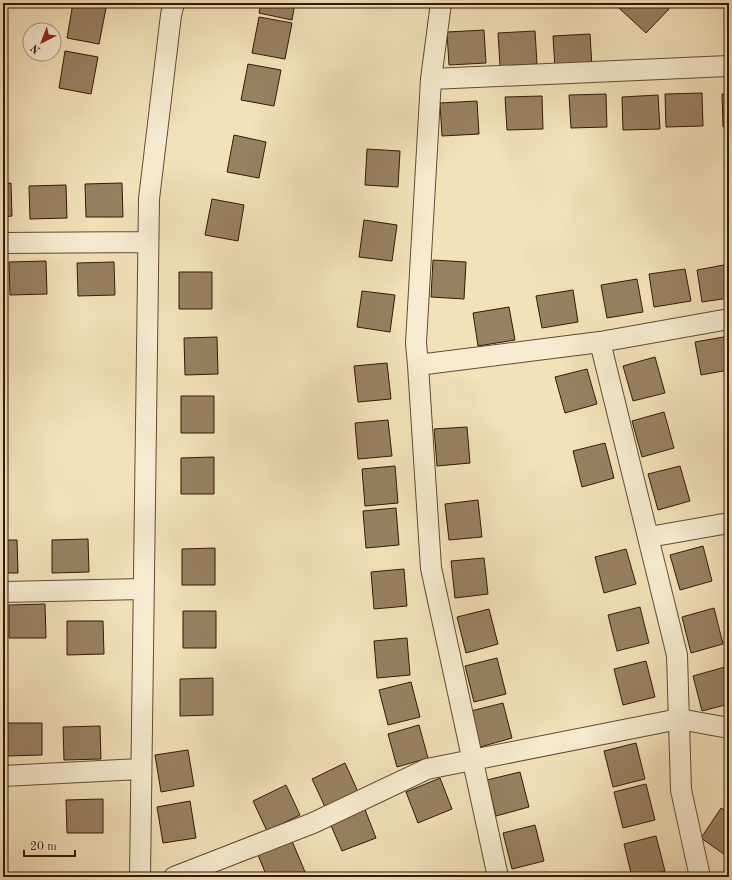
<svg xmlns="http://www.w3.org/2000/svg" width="732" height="880" viewBox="0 0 732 880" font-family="'Old Standard TT',serif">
	<rect width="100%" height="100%" fill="#f2e2b9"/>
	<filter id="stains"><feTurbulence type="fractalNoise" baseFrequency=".005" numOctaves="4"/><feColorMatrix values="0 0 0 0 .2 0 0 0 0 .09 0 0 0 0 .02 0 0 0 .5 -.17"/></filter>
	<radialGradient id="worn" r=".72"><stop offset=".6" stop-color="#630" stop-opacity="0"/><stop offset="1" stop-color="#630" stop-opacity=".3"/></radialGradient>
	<!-- building -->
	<path fill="#978163" stroke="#351705" d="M73,3L106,8L99,44L67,38Z
		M261,3H295L292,20L259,13Z
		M624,3H662L669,9L646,33L619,8Z
		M259,17L292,23L285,59L252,53Z
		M484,30L486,63L449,65L447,32Z
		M535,31L537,64L500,66L498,33Z
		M590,34L592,67L555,69L553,36Z
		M65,51L98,57L91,94L59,88Z
		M248,64L281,70L274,106L241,100Z
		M702,93L703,126L666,127L665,94Z
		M606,94L607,127L571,128L569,95Z
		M722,94H729V127H723Z
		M658,95L660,129L623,130L622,97Z
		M542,96L543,129L507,130L505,97Z
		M477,101L479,134L442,136L440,103Z
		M234,135L266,142L259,178L227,172Z
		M367,149L400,151L398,187L365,185Z
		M11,183L12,216L3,217V184Z
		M122,183L123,217H86L85,184Z
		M66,185L67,218L30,219L29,186Z
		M212,199L244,205L238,241L205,235Z
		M364,220L397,225L392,261L359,257Z
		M433,260L466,262L464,299L431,297Z
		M46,261L47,294L10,295L9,262Z
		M114,262L115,295L78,296L77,263Z
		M729,264V298L702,302L697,270Z
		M685,269L691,301L654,307L649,274Z
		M179,272H212V309H179Z
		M637,279L643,312L607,318L601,285Z
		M573,290L578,322L542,328L536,296Z
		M362,291L395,295L390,332L357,327Z
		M509,307L515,340L478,346L473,313Z
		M729,336V370L701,375L695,342Z
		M217,337L218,374L185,375L184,338Z
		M655,357L665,393L633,401L623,366Z
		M387,363L391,399L358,402L354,366Z
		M587,369L597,404L565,413L555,377Z
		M181,396H214V433H181Z
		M664,412L674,448L642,457L632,421Z
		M388,420L392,456L358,459L355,423Z
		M467,427L470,463L437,466L434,429Z
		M605,443L614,478L582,487L573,451Z
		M214,457V494H181V458Z
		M395,466L398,503L365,506L362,469Z
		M680,466L690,501L658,510L648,474Z
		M478,500L482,537L449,540L445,504Z
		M396,508L399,545L366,548L363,511Z
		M88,539L89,572L52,573V540Z
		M3,540H17L18,573H3Z
		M703,546L712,581L680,590L670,555Z
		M215,548V585H182V549Z
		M626,549L636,584L604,593L595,557Z
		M484,558L488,594L455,598L451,561Z
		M404,569L407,606L374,609L371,572Z
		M45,604L46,638H9V605Z
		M640,607L649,643L617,651L608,615Z
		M714,608L723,644L691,653L682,617Z
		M489,609L498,644L466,653L457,617Z
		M183,611H216V648H183Z
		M67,621H103L104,654L67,655Z
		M407,638L410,675L377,678L374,641Z
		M497,658L506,694L474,702L465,666Z
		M646,661L655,697L623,705L614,669Z
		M725,667L729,683V704L702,711L693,676Z
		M213,678V715L180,716V679Z
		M411,682L420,717L388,725L379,690Z
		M503,703L512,738L480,747L471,711Z
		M5,723H42V755L6,756Z
		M419,725L428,758L397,767L388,734Z
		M100,726L101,759L64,760L63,727Z
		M636,743L645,779L613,787L604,751Z
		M188,750L194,786L161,792L155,755Z
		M345,763L359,794L326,809L312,779Z
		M520,772L529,807L496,816L487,780Z
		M440,778L452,809L418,823L406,792Z
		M646,784L655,820L623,828L614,792Z
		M286,785L300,815L267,831L253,801Z
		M103,799V833H67L66,800Z
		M190,801L196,838L163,843L157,807Z
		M364,807L376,838L342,851L329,821Z
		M721,808L729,813L728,857L701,838Z
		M535,825L544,861L512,869L503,833Z
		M656,836L665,871L643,877H632L624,844Z
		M292,841L305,872L292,877H267L258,855Z
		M546,872L547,877H527Z"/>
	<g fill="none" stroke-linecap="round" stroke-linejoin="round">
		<defs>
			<path id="minor" d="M441,3L431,79L416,343L418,365L431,568L498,877
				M431,79L729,66
				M3,243L148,242
				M600,342L677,655L681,790L700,877
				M418,365L600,342L729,319
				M649,537L729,523
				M3,592L143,589
				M3,776L140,769
				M140,877L149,199L171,15L174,3
				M174,877L313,823L427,769L679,719L729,728"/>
		</defs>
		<!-- minor casing -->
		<use href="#minor" stroke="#644a32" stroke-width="22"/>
		<!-- minor -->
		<use href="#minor" stroke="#f7ecd2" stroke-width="20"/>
	</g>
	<!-- margin -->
	<rect width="732" height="880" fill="none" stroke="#f2e2b9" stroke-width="16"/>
	<rect x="4" y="4" width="724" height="872" fill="none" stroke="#351705" stroke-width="2"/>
	<rect x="8" y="8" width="716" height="864" fill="none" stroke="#351705"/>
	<!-- north arrow -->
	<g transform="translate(42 42) rotate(222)"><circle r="19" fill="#f7ecd2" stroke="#a99780"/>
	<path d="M0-3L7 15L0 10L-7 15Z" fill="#8f2418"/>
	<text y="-6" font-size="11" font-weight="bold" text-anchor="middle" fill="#351705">N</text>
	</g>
	<!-- scale -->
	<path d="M24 850v6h51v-6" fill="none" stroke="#351705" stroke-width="2"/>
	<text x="30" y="850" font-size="12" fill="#351705" stroke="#f7ecd2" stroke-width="3" paint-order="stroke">20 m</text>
	<rect width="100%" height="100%" filter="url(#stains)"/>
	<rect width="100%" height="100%" fill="url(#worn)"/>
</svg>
